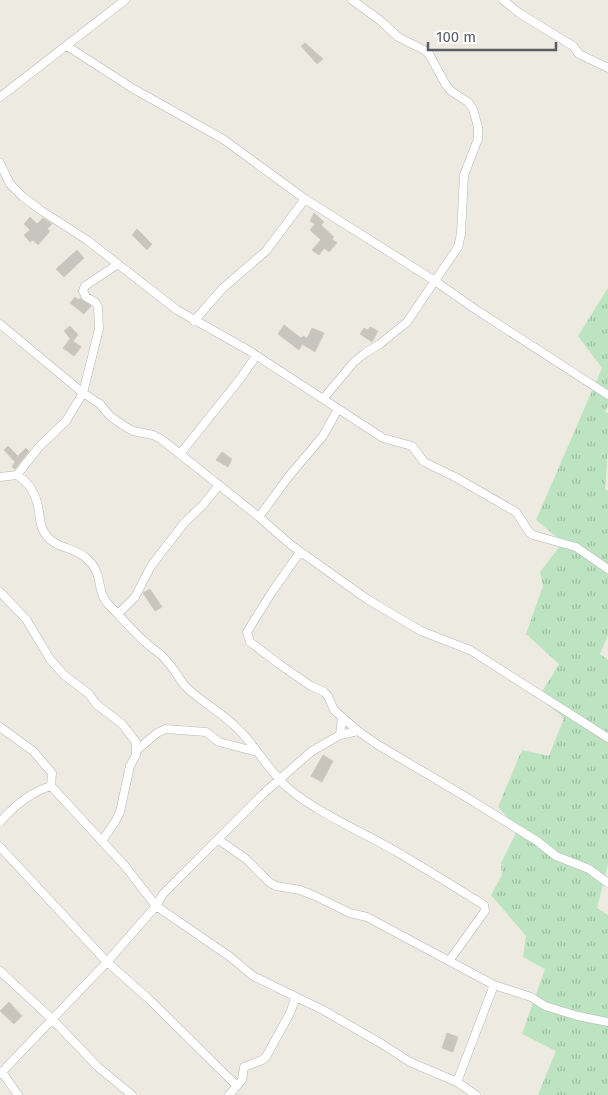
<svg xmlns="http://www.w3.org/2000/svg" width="608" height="1095" viewBox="0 0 608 1095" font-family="'Fira Sans',sans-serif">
	<defs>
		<pattern id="grass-tufts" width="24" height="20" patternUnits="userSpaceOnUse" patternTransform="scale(1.25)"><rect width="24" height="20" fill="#bde4c0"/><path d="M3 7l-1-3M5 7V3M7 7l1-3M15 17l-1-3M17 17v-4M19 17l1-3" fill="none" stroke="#9dbc9f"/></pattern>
	</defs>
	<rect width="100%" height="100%" fill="#eceae1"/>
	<!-- grass -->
	<path fill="url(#grass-tufts)" d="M608,288V405L605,412L608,413V450L605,489L608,491V635L600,654L608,660V864L597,908L608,915V1095H538L556,1051L522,1034L545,969L523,957L526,936L491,895L502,875L501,863L518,829L498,807L522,750L549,756L564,718L539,697L559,664L526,634L543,586L540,572L563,542L536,520L602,368L578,336Z"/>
	<!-- building -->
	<path fill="#c8c4be" stroke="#d1ccbf" d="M305,43L323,59L317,64L301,46Z
		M314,213L324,222L321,225L334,237L332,239L337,243L329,252L324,248L319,255L312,250L321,240L310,230L315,224L310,221Z
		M30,217L37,224L43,218L52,224L47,229L50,231L38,245L33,240L30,242L24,235L30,230L24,224Z
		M137,229L152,244L147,250L132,235Z
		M77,250L84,258L64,277L56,269Z
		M75,297L79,300L80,298L91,306L84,314L70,303Z
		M284,325L301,338L303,336L307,338L312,328L324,333L315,352L302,344L299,350L278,334Z
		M70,326L78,335L73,341L81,347L74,356L63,348L70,339L71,340L64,331Z
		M370,327L378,331L372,342L360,334L364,328L368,330Z
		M8,446L18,456L26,448L29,451L15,469L12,467L15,462L4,450Z
		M222,452L232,459L228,467L216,460Z
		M150,589L162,607L155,611L143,593Z
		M323,755L333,761L322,782L311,776Z
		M9,1002L22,1016L14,1024L0,1011Z
		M447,1033L458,1037L453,1052L442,1048Z"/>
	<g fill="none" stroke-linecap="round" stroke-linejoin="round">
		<defs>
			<path id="street" d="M503,0L519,13L573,46L579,54L608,68
				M67,46L132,88L223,139L305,199L435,281L475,309L608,395
				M0,97L125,0
				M0,163L10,184L23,197L42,211L87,240L177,310L248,350L383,438L412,446L424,462L455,477L516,512L529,532L533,535L576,547L608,569
				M194,321L223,288L266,251L305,199
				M0,324L83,393L100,404L110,416L124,426L133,431L153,435L161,439L259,517L291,545L367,599L421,631L470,650L608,738
				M323,399L354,362L365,353L380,344L407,322L458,247L461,234L464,175L478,139V127L473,109L468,102L451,91L446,85L429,54L424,50L398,37L381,21L352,0
				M180,454L240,379L256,356
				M17,475L39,447L66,421L83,393L99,329L98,307L95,302L86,297L83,291L85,286L118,264
				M0,477L17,475C30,483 37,497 39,512C40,518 40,525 43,530C52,549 73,546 86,558C105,574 95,590 108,604C120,616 132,630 145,642C151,648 159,652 165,659C173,667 178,677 185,686C201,702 222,712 238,729C257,747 269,772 289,789C321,815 361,831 397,852C426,869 455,887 484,905L485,911L449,961
				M259,517L289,476L323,436L338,409
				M300,552L272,592L247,632L250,642L279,664L311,686L324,692L328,696L334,710L358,731L378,745L461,794L537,841L556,856L589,869L608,883
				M0,592L26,619L50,659L64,675L89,694L96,704L122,724L136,742V755L130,766L120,812L115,822L102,841
				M118,614L135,597L151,566L185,522L203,505L219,485
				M0,727L33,751L52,773L51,786
				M340,735L342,717
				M137,750L157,733L165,729L206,732L219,742L257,752
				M51,786L125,866L156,906L229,956L253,976L323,1010L382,1044L410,1062L457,1082L476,1095
				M0,822C14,806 31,792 51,786
				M219,840L246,859L269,882L276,886L300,890L315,896L350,913L367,917L494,985L531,997L545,1006L578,1016L608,1022
				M0,847L107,962L151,1001L236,1085
				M0,971L53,1020L98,1067L132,1095
				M2,1072L18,1095
				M0,1074L107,962L156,906L163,894L265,792L312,751L340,735L358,731
				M457,1082L494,985
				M229,1095L242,1080L244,1067L262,1060L266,1057L290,1013L296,997"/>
		</defs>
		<!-- street casing -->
		<use href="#street" stroke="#b4b6bb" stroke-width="9"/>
		<!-- street -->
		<use href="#street" stroke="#fff" stroke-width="8"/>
	</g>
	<!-- scale -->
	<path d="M428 42v8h128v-8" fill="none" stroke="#5a5d62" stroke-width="2.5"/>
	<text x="436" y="42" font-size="15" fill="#5a5d62" stroke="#ffffff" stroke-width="4" paint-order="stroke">100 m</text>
</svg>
